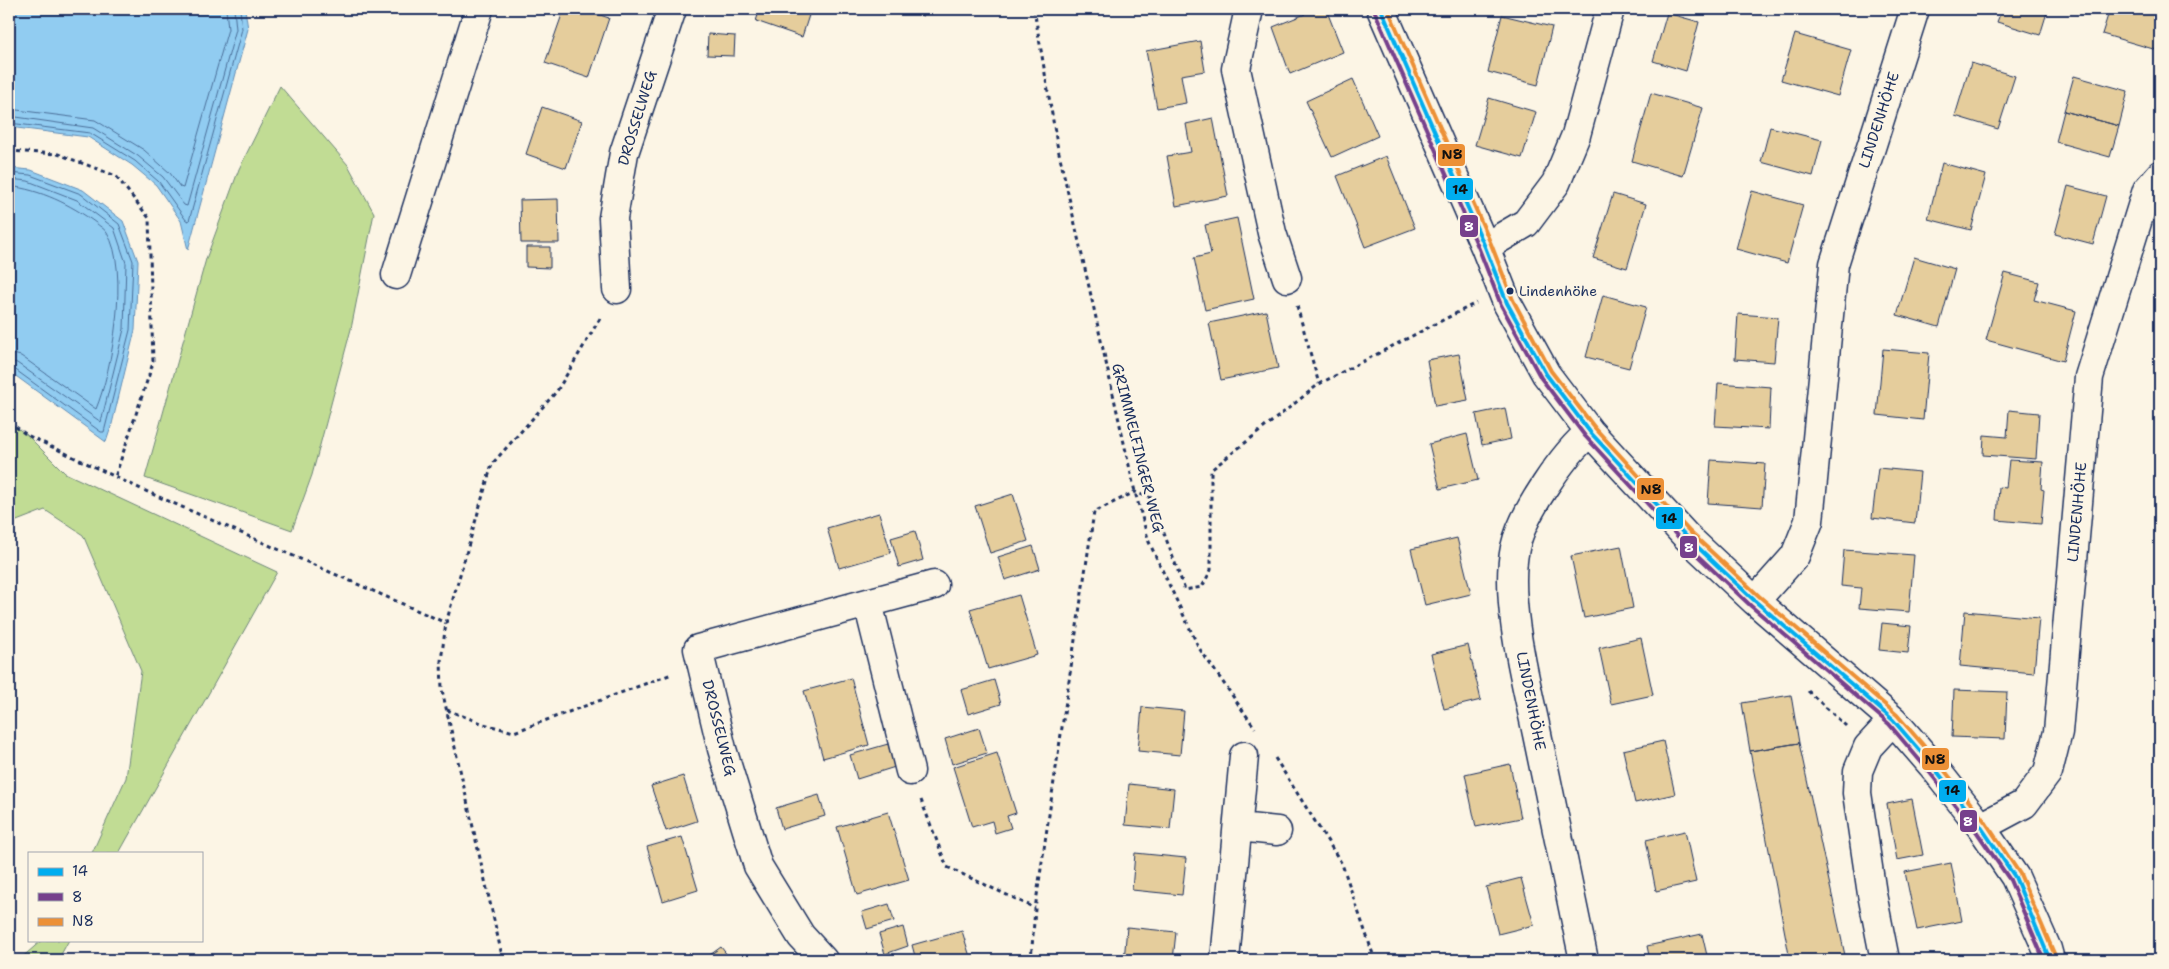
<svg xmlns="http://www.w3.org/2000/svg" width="2169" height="969" viewBox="0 0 2169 969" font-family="'Shantell Sans',sans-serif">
	<rect width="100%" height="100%" fill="#fcf5e5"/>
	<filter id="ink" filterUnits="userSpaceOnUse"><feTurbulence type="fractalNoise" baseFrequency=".02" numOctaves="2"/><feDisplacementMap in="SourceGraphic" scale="10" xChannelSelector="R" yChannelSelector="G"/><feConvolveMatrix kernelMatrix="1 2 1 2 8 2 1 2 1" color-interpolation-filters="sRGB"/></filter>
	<g filter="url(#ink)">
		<!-- green -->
		<path fill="#c1dc94" stroke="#6e8679" d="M280,86L348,165L374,213L351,329L312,475L292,530L145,478L206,259L239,169Z
			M9,422L27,435L65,473L277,572L119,853H92L126,778L141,671L83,535L45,510L9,524Z
			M42,940H69L58,960H19Z"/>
		<!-- water -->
		<path fill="#91ccf1" stroke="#628db6" d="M9,9H245L248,29L188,250L181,221L156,185L132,165L88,137L9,127Z
			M9,168L31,170L83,190L123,221L138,261L135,330L112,424L106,442L9,371Z"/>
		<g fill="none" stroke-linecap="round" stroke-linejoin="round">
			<!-- shore -->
			<path stroke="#4a6e99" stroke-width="1" d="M9,109L95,120L144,150L170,173L180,187L183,188L228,29L226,9
				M9,116L93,128L138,156L163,177L184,205L187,206L236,29L234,9
				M9,123L90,133L135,161L159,182L186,220L189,221L242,29L240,9
				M9,173L30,175L81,194L119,224L133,261L130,330L104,432H101L13,368L9,367
				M9,179L28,181L77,200L114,228L126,263L124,329L101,422L17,363L9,361
				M9,186C41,190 70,204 96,223C99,226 105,229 107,233C130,269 112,371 96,409L21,356L9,353"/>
		</g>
		<!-- building -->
		<path fill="#e5cd9c" stroke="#1b2f5e" d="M564,9H582L609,18L589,78L545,63Z
			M760,9H811L802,37L756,21Z
			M902,9H926L923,16Z
			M1303,9H1326L1343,52L1290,74L1273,27L1305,14Z
			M2002,9H2048L2040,35L1997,22Z
			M2110,9H2160V51L2102,34Z
			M1667,13L1699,22L1686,71L1653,61Z
			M1502,15L1552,27L1538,85L1488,72Z
			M708,34L735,36L734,56L707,55Z
			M1795,34L1851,50L1838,96L1781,80Z
			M1200,41L1205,71L1181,75L1186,103L1157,108L1146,51Z
			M1971,63L2015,76L1998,129L1955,116Z
			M2074,76L2128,91L2119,126L2064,111Z
			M1353,79L1378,136L1332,157L1306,101Z
			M1651,93L1703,108L1683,176L1632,161Z
			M1489,98L1536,112L1522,158L1475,145Z
			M542,107L582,121L566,168L526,154Z
			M2064,111L2119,126L2110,157L2056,142Z
			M1213,118L1228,196L1176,206L1167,156L1191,152L1186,124Z
			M1770,127L1822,140L1813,176L1761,162Z
			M1386,156L1415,228L1365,247L1337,176Z
			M1942,163L1986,175L1971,230L1928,219Z
			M2068,186L2106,196L2093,244L2055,234Z
			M1752,191L1803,205L1787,263L1736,249Z
			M1613,194L1646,204L1627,268L1593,258Z
			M558,199L559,243H521L520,200Z
			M1237,218L1254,299L1205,310L1194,258L1211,254L1205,225Z
			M526,247H550V268L526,267Z
			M1914,257L1955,269L1939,327L1897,315Z
			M2005,273L2039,282L2034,300L2076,311L2063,361L1986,340Z
			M1603,295L1646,307L1629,368L1586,357Z
			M1266,311L1278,368L1221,380L1209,323Z
			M1738,314L1778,317L1774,362L1735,359Z
			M1883,349L1929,353L1923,420L1877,415Z
			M1459,354L1468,400L1435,406L1427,360Z
			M1718,383L1771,387L1769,429L1715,426Z
			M1505,408L1511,439L1482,445L1476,414Z
			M2009,410L2039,413L2036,459L1983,455L1984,435L2007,437Z
			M1467,434L1478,480L1440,489L1429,444Z
			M1711,460L1765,464L1762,507L1708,503Z
			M2009,460L2043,462L2041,489L2044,490L2041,524L1997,520L1999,487L2006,488Z
			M1878,468L1920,472L1915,523L1872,518Z
			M1013,494L1028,541L990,553L975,506Z
			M879,513L891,553L839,568L827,528Z
			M915,531L923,560L899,567L891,538Z
			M1457,538L1471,594L1425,605L1411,549Z
			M1033,546L1040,569L1005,580L998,557Z
			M1621,546L1633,608L1584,618L1571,556Z
			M1844,550L1914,555L1909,612L1859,608L1861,588L1841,586Z
			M1019,595L1037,655L988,669L970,609Z
			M1965,611L2039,618L2034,673L1960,666Z
			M1882,623L1911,626L1908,653L1879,650Z
			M1641,638L1653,695L1611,704L1599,648Z
			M1468,645L1481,700L1444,709L1431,654Z
			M851,678L869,745L823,758L804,691Z
			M994,680L1001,704L968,714L961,690Z
			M1954,690L2007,692L2005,739L1952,737Z
			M1791,695L1799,743L1750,751L1742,703Z
			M1142,707L1184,711L1180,755L1138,751Z
			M979,728L987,753L952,764L945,739Z
			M1663,741L1675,794L1635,803L1623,750Z
			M1799,743L1846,960H1790L1750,751Z
			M888,744L895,767L857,779L850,755Z
			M997,753L1016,813L1007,816L1011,828L995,833L992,821L972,827L953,767Z
			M1510,764L1521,818L1476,827L1465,774Z
			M683,776L697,821L666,831L651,786Z
			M1129,784L1174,789L1170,829L1125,825Z
			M819,795L825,816L782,829L776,808Z
			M1912,799L1923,855L1897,860L1887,804Z
			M888,812L909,880L857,895L837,827Z
			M1685,831L1696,882L1656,891L1646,840Z
			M682,837L698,890L663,901L647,847Z
			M1135,853L1186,858L1182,895L1132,890Z
			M1951,863L1962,921L1917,930L1905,872Z
			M1521,878L1534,925L1498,934L1486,887Z
			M889,904L894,921L867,929L862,912Z
			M903,927L908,946L885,954L879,934Z
			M1127,927L1176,932L1173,960H1124Z
			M962,931L971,960H916L912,945Z
			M1702,934L1708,960H1650L1647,946Z
			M721,947L731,960H703Z"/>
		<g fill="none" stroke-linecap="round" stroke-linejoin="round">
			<defs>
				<path id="minor" d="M1249,9L1236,69L1272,233L1287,278
					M1381,9L1485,247L1507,303L1546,374L1590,432L1686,536L1755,601L1893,720L1932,765L1981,827L2015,877L2047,949L2050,960
					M1485,247L1526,223L1556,183L1576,135L1610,9
					M396,275L479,9
					M617,289L613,218L624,153L672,9
					M1755,601L1795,556L1809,521L1834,264L1915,9
					M868,603L910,771
					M1239,827L1277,831
					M1981,827L2024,804L2048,772L2058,732L2089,377L2147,190L2160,175
					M823,960L801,936L758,866L722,749L698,649L934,585
					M1225,960L1244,756
					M1584,960C1568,885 1553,810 1537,734C1526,682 1504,600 1515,548C1522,514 1564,453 1590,432
					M1885,960L1872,894L1857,793L1858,771L1868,747L1893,720"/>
			</defs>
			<!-- minor casing -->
			<use href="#minor" stroke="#1b2f5e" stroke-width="31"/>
			<!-- path -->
			<path stroke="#1b2f5e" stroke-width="3" stroke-dasharray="4 4" stroke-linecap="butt" d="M1034,9L1057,144L1135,492L1149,542L1199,648L1255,728
				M9,151L58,154L116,176L149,218L153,363L115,477
				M1297,306L1319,384
				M9,422L27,435L141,489L446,623
				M1808,691L1846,726
				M447,710L484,724L514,732L672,674
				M1275,758L1342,864L1375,960
				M921,800L947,867L1035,908
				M503,960L442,690L441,661L446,623L492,464L557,391L602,315
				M1031,960L1035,909L1094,512L1135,492L1151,498L1185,590L1202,587L1211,570V470L1319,384L1476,303"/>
			<!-- minor -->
			<use href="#minor" stroke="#fcf5e5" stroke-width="28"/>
			<defs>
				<path id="bus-1" d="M1381,9L1485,247L1507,303L1546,374L1590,432L1686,536L1755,601L1893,720L1932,765L1981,827L2015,877L2050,960"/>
				<path id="bus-2" d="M1375,12L1479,249L1501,305L1541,378L1585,436L1681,540L1751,606L1889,724L1927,769L1976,831L2010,880L2044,960"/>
				<path id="bus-3" d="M1388,9L1491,244L1513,300L1551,371L1595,428L1690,532L1759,596L1897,715L1937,761L1986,823L2020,874L2056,958"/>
			</defs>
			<!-- bus-1 casing -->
			<use href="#bus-1" stroke="#fcf5e5" stroke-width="8"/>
			<!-- bus-2 casing -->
			<use href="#bus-2" stroke="#fcf5e5" stroke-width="8"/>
			<!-- bus-3 casing -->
			<use href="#bus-3" stroke="#fcf5e5" stroke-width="8"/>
			<!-- bus-1 -->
			<use href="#bus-1" stroke="#00adef" stroke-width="4"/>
			<!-- bus-2 -->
			<use href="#bus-2" stroke="#76408c" stroke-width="4"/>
			<!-- bus-3 -->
			<use href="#bus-3" stroke="#ec9036" stroke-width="4"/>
		</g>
	</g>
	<!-- markers -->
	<circle fill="#1b2f5e" stroke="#fcf5e5" stroke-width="2" cx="1510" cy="291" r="4.5"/>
	<g text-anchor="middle" stroke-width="5" stroke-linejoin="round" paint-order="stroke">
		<!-- bus labels -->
		<g font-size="14" fill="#1b2f5e" stroke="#fcf5e5" text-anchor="start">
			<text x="1519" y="296">Lindenhöhe</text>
		</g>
		<!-- street labels -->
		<g font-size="15" fill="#1b2f5e" stroke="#fcf5e5">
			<text transform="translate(637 118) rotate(-73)" y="5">DROSSELWEG</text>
			<text transform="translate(1879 120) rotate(-72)" y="5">LINDENHÖHE</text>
			<text transform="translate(1138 448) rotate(76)" y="5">GRIMMELFINGER WEG</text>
			<text transform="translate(2077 512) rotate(-85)" y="5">LINDENHÖHE</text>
			<text transform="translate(1531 701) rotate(79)" y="5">LINDENHÖHE</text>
			<text transform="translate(719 728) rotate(76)" y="5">DROSSELWEG</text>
		</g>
	</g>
	<g stroke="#fcf5e5" stroke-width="2">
		<rect x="1437" y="143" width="29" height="24" rx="5" fill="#ec9036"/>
		<rect x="1445" y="177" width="29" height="24" rx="5" fill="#00adef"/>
		<rect x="1459" y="214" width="20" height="24" rx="5" fill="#76408c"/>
		<rect x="1636" y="477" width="29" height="24" rx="5" fill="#ec9036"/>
		<rect x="1655" y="506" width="29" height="24" rx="5" fill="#00adef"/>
		<rect x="1679" y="535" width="19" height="24" rx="5" fill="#76408c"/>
		<rect x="1921" y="747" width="29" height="24" rx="5" fill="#ec9036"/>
		<rect x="1938" y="779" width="29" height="24" rx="5" fill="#00adef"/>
		<rect x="1959" y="809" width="19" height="24" rx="5" fill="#76408c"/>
	</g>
	<g font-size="14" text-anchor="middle" font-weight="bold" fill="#fff">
		<text x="1469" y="231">8</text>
		<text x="1689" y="552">8</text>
		<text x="1968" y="826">8</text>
	</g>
	<g font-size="14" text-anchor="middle" font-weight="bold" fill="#111">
		<text x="1452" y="159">N8</text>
		<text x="1460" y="194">14</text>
		<text x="1651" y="494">N8</text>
		<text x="1669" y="523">14</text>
		<text x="1935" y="764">N8</text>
		<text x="1952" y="795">14</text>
	</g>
	<!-- margin -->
	<rect width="2169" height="969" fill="none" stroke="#fcf5e5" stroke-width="30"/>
	<rect x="15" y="15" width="2139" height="939" fill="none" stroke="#1b2f5e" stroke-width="2" filter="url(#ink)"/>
	<!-- legend -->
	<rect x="28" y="852" width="175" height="90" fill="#fcf5e5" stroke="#a2a6af"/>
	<rect x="38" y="868" width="25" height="8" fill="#00adef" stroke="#a2a6af"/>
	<text x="72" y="876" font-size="15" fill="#1b2f5e">14</text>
	<rect x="38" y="893" width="25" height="8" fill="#76408c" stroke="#a2a6af"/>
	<text x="72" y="902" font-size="15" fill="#1b2f5e">8</text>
	<rect x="38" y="918" width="25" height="8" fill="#ec9036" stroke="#a2a6af"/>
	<text x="72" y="926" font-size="15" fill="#1b2f5e">N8</text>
</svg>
